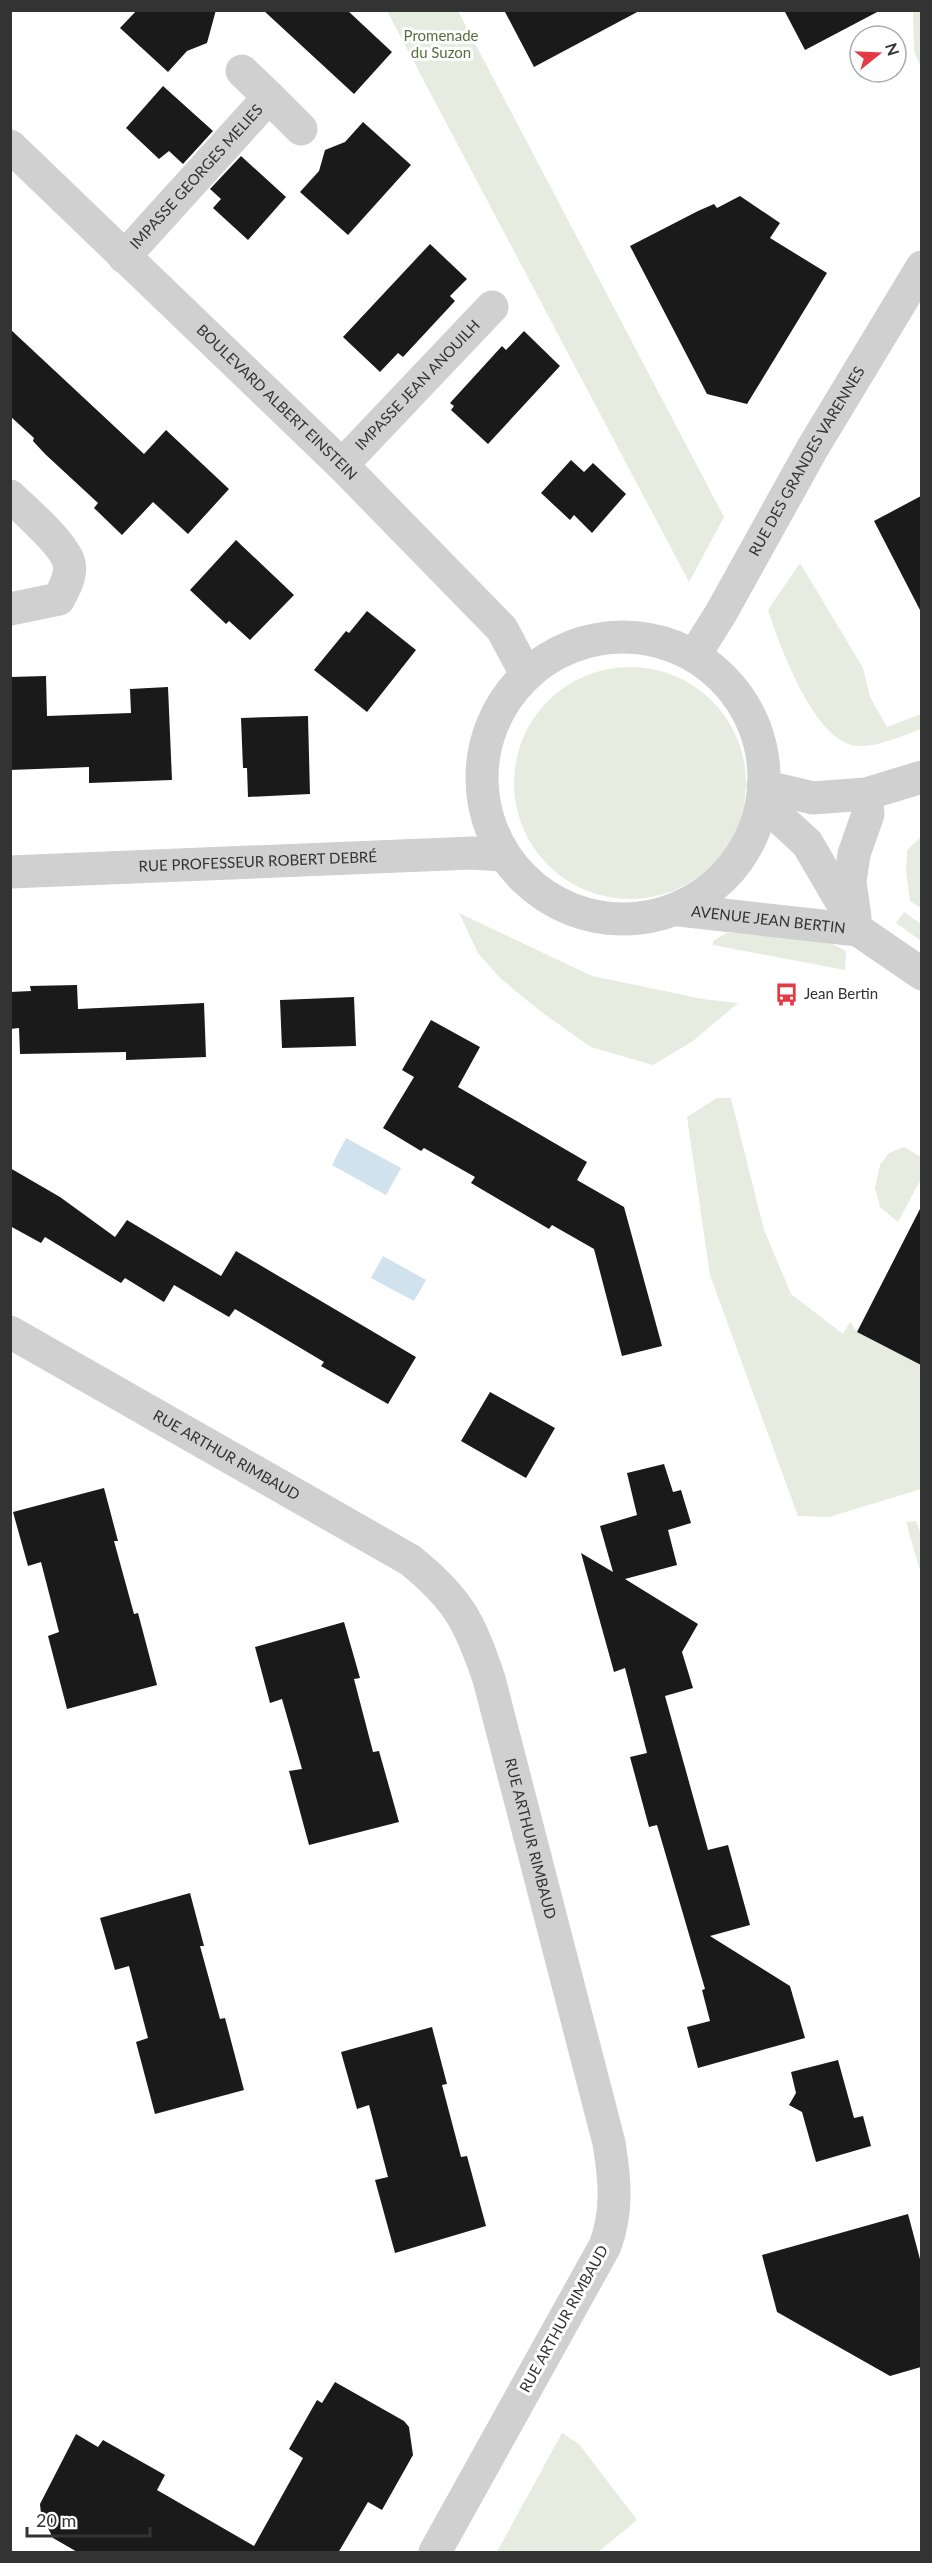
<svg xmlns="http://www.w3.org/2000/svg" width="932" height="2563" viewBox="0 0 932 2563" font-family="Lato,sans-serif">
	<rect width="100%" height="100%" fill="#fff"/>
	<!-- green -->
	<path fill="#e6ecdf" d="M387,11H458L724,517L689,582Z
		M913,11H921V66L914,52Z
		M800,563L863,668L870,697L887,727L921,714V729C903,735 879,747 859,746C815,745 780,646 768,610Z
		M514 783a116 116 0 1 1 232 0a116 116 0 1 1-232 0Z
		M921,837V908L910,901L906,870L907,850Z
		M904,912L921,924V941L896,923Z
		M459,913L592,976L703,999L738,1003L693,1041L653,1065L591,1047L544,1014L501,979L478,953Z
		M770,931L819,937L846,951L845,970L713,945V941L727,933Z
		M717,1098H731L764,1230L791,1294L843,1334L850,1322L857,1332L921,1365V1489L829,1517L798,1516L710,1275L687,1117Z
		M904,1147L921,1157V1179L898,1222L880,1207L875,1188L880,1165L889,1153Z
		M916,1521L921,1535V1574L906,1522Z
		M562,2433L579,2444L637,2520L598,2552H497Z"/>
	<!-- water -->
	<path fill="#cfe2ee" d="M346,1138L401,1168L386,1195L332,1165Z
		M383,1256L426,1280L414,1301L371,1278Z"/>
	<!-- building -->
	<path fill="#1a1a1a" d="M137,10H216L207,43L187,51L168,72L120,28Z
		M263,10H347L392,52L354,94Z
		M504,10H641L534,67Z
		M784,10H881L805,50Z
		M163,86L213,131L183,164L169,151L159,159L126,128Z
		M363,122L411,165L348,235L300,192L319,171L325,150L345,142Z
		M241,156L286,197L248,240L213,208L221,199L210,189Z
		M740,196L780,223L770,238L827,273L747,404L707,394L630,246L698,211L714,204L717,208Z
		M430,244L467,279L450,296L455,301L403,357L398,353L380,372L343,337Z
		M10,329L144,454L166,430L229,489L188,534L153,502L122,535L94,508L98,503L45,454L33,441L34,438L10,416Z
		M524,331L560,366L488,444L451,410L454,406L450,403L502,346L506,350Z
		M571,460L584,472L593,463L626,494L592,533L574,515L570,520L541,493Z
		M921,496V612L874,521Z
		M236,540L294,595L250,640L229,621L226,624L190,590Z
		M367,611L416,650L367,712L314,670L346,631L349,633Z
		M46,676L47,716L131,713L130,689L168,687L172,780L89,783V767L10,770V677Z
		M308,716L310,794L248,797L247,768H243L241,718Z
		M77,985L78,1009L204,1003L206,1057L126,1060V1052L20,1054L19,1028L10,1029V992L31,991L30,986Z
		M354,997L356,1046L282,1048L280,1000Z
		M431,1020L480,1047L458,1087L587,1162L577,1180L624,1207L662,1346L622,1356L594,1249L552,1225L549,1229L471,1183L475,1177L424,1148L421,1151L383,1128L414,1077L402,1070Z
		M10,1168L60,1197L115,1237L127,1220L221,1276L236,1251L416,1357L388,1404L321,1366L324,1362L235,1309L229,1317L174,1285L164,1302L125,1278L121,1283L45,1237L41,1243L10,1226Z
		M921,1207V1365L857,1332Z
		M490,1392L555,1428L526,1478L461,1441Z
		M664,1464L673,1492L681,1490L691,1523L668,1530L677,1565L625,1579L698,1624L682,1652L693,1688L665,1696L708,1850L728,1845L750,1925L710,1936L790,1986L805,2038L698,2068L687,2027L710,2021L702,1990L705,1989L657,1825L649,1827L630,1757L647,1753L625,1668L614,1672L581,1553L613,1572L600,1526L637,1515L627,1473Z
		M104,1488L118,1541H114L134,1614L138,1613L157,1685L67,1709L48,1636L59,1632L41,1562L28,1566L13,1512Z
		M344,1622L360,1678L354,1679L373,1752L379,1751L399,1822L309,1845L289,1771L302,1769L282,1699L270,1703L255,1647Z
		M190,1893L204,1946H200L220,2019L225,2018L244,2090L155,2114L136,2042L148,2038L129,1966L115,1970L100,1918Z
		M432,2027L447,2084L442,2085L461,2157L467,2156L486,2226L395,2253L375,2180L388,2177L369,2105L357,2109L341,2052Z
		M838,2060L854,2118L863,2116L871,2146L816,2162L802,2112L789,2105L796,2093L791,2072Z
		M908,2214L921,2263V2367L890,2376L777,2312L762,2255Z
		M335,2382L404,2421L409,2427L413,2455L382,2510L368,2502L338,2553H79L53,2538L41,2514L40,2504L76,2434L98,2447L103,2440L165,2475L157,2490L254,2546L303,2458L289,2449L317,2400L322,2403Z"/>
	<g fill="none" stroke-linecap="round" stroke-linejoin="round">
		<!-- minor -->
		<g stroke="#d0d0d0" stroke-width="33">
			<path d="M242,71L269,97"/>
			<path id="s1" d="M10,146L342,465L502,629L526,674"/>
			<path id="s2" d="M124,257L269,97L301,129"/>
			<path id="s3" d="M342,465L492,307"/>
			<path d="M10,496C25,510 65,545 69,563C72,576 64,588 59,599L10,609"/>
			<circle cx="623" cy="778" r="141"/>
			<path id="s4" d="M694,656L721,613L812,449L922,267"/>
			<path d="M763,786L813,798L866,794L922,777"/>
			<path d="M762,802L807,843L858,930L922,974"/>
			<path id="s5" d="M10,872L472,853L503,855"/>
			<path id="s6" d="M679,910L858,930"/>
			<path d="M855,917L850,882L854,854L868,814L866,794"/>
			<path id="s7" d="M10,1332L410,1560C458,1599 469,1620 489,1679L609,2143C615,2180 618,2211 605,2246L435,2552"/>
		</g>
	</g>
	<!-- icons -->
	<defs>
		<symbol id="bus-bare" viewBox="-9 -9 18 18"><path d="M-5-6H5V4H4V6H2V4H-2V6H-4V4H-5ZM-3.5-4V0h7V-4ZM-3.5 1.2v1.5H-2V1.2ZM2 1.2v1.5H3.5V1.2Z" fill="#e63946" stroke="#fff" stroke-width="2.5" paint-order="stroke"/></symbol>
	</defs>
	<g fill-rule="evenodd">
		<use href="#bus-bare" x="770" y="978" width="33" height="33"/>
	</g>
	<g text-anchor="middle" stroke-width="6" stroke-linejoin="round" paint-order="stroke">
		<!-- park labels -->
		<g font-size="15" fill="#56703f" stroke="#fff">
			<text x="441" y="41">Promenade<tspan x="441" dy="17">du Suzon</tspan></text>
		</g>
		<!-- street labels -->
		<g font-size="15" fill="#333" stroke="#fff">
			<text dy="5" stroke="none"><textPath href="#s2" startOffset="108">IMPASSE GEORGES MELIES</textPath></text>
			<text dy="5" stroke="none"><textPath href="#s3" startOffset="110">IMPASSE JEAN ANOUILH</textPath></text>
			<text dy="5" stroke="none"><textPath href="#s1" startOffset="370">BOULEVARD ALBERT EINSTEIN</textPath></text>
			<text dy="5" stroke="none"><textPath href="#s4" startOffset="225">RUE DES GRANDES VARENNES</textPath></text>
			<text dy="5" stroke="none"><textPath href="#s5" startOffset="248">RUE PROFESSEUR ROBERT DEBRÉ</textPath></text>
			<text dy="5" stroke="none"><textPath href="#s6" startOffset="90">AVENUE JEAN BERTIN</textPath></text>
			<text dy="5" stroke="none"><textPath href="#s7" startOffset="249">RUE ARTHUR RIMBAUD</textPath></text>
			<text dy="5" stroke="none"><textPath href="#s7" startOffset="771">RUE ARTHUR RIMBAUD</textPath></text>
			<text transform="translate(564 2319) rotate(-61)" y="5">RUE ARTHUR RIMBAUD</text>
		</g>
		<!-- poi labels -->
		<g font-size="15" fill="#333" stroke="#fff" text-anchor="start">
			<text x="804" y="999">Jean Bertin</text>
		</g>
	</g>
	<!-- border -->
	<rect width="932" height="2563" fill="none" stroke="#333333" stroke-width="24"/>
	<!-- north arrow -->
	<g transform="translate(878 54) rotate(72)"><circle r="28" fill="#ffffff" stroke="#adadad" stroke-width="1.5"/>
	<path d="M0-4.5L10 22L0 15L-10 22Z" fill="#e63946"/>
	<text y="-9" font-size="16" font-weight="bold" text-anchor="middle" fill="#333333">N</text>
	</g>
	<!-- scale -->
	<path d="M27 2527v9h123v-9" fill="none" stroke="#333333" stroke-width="3"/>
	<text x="36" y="2527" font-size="18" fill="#333333" stroke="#ffffff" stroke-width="4.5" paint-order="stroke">20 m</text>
</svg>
